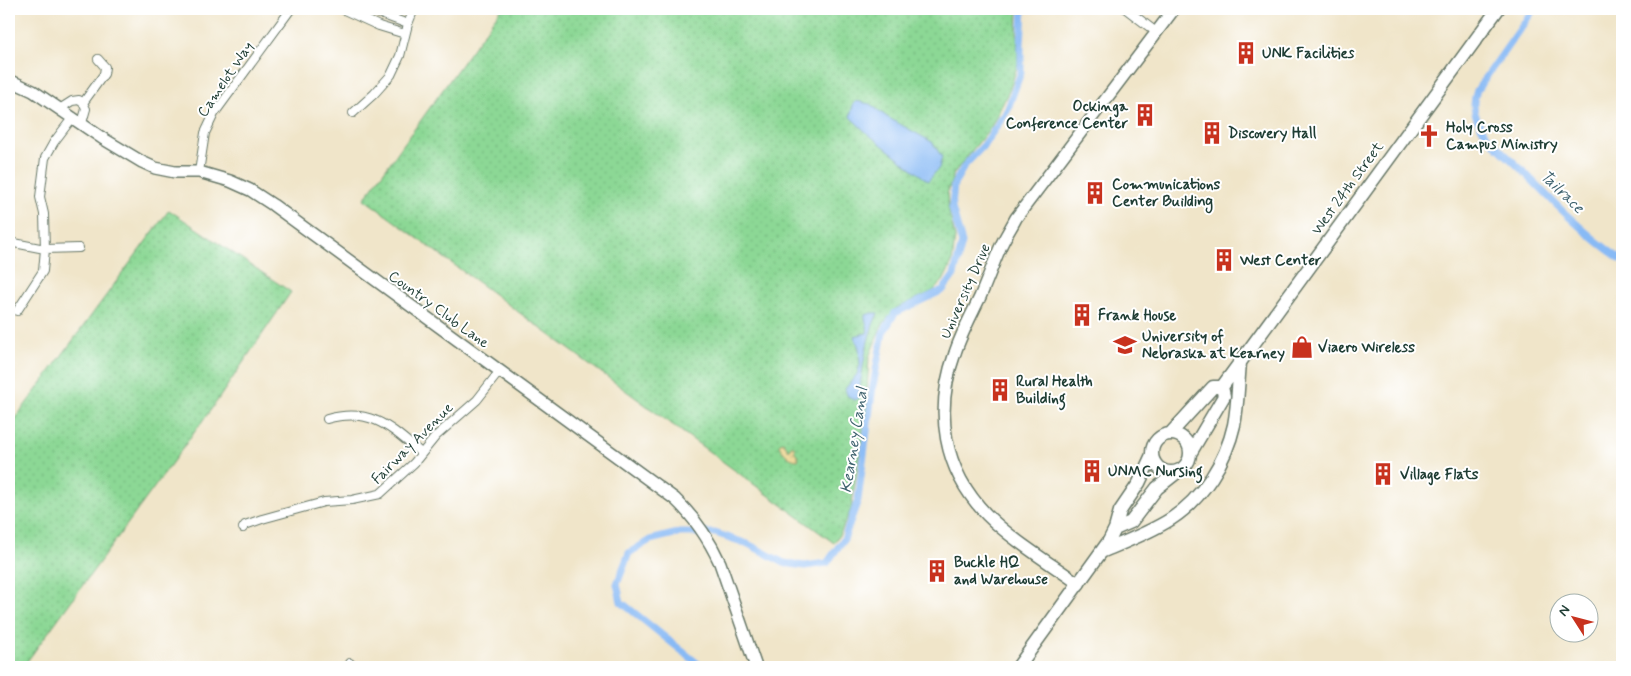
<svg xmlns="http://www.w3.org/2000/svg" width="1631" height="676" viewBox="0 0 1631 676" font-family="Mynerve,sans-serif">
	<defs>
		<pattern id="grass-dots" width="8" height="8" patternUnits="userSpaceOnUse" patternTransform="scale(1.25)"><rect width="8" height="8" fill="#8cd895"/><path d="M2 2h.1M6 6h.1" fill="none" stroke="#78ba81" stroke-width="1.8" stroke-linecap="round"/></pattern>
		<pattern id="sand-dots" width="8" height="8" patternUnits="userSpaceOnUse" patternTransform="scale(1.25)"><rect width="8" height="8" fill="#eeda9e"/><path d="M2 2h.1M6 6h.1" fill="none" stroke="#ccbc89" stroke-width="1.8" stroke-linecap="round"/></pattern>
	</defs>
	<rect width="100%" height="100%" fill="#fff"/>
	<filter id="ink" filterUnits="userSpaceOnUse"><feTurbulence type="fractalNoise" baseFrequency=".02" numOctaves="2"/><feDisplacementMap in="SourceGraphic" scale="10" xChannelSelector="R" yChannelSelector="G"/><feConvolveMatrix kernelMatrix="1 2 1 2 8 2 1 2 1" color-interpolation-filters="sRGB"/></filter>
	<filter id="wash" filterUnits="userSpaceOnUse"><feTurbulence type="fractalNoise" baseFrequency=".0096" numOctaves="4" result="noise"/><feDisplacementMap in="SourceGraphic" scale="20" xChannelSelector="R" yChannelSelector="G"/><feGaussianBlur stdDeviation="1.12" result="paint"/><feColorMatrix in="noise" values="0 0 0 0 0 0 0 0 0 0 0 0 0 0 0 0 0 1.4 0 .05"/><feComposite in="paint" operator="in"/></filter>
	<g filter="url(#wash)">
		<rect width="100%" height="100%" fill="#f0e5c9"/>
		<!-- grass -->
		<path fill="url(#grass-dots)" stroke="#568a64" d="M501,9H1018L1017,31L1018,63L1010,89L991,127L954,173L947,194L949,212L955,237L952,263L943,281L933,291L895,309L881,327L869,357L866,410L851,509L841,532L834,543L364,199Z
			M169,210L291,292L215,404L23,667H9V427Z"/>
		<!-- sand -->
		<path fill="url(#sand-dots)" stroke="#868c69" d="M783,442L789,450L791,446H794L795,452L799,458L798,460C789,460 784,453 779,446L780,443Z"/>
		<!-- water -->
		<path fill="#88baf5" stroke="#547c94" d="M856,101L870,104L887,117L932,142L942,157L939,168L928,181L868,134L850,117L853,105Z
			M872,313H878C865,340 863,369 858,399L853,400L847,395L845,389L857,374L860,365L859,348L854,336L867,333C869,324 864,322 865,315Z"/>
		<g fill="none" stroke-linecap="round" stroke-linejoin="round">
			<!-- canal -->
			<path stroke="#88baf5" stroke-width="7" d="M1534,9L1477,90C1474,98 1473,105 1475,113C1482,137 1506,154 1523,171C1554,203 1585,235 1622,260
				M702,667L621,602L617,584L629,553L650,540L678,533H715L748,544L784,563L805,566L827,563L844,539L858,500L873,386L883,333L895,313L943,290L954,275L962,243L952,208L954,184L965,165L984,145L1007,111L1021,72V46L1023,9"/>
		</g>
	</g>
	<g filter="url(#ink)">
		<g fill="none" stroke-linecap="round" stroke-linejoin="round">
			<defs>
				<path id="street" d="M342,9L379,26L405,34
					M367,9L408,24
					M1126,9L1156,32
					M83,103L104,74L105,67L98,59
					M61,108L72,101L79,100L83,103
					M353,113L374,94L391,75L400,56L408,24L414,9
					M82,123L86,109L83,103
					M199,172L205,133L214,114L291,9
					M9,242L45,249L79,248
					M17,311L43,271L45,249L44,214L40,197L45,158L54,142L73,117
					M327,419C371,407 390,427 421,453
					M243,528L245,525L262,519L324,502L352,500L380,494L414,463L436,436L477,400L499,372
					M350,663L354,667"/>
				<path id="secondary" d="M9,80L33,91L102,138L142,162L155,168L175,172H199L230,181L250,190L273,205L675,499C694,517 709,539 720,563L756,667
					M1079,584C1050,563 1012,540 987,515C943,470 934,411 955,353C961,334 971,316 980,297C987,281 993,264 1000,248C1004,238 1011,228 1016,218L1174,9"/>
				<path id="primary" d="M1152 453a19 19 0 1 1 38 0a19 19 0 1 1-38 0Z
					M1170,434L1213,387H1222
					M1191,452L1224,396L1222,387L1498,9
					M1115,529L1131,522L1157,488L1176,473
					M1101,552C1125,542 1149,533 1171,519C1203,498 1226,461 1234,425C1238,405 1238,383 1240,363
					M1018,667L1109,541L1115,529L1120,511L1139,483L1152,455"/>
			</defs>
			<!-- street casing -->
			<use href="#street" stroke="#687868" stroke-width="10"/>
			<!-- secondary casing -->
			<use href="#secondary" stroke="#687868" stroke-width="14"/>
			<!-- primary casing -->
			<use href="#primary" stroke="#687868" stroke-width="15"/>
			<!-- street -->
			<use href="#street" stroke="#fff" stroke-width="8"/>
			<!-- secondary -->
			<use href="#secondary" stroke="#fff" stroke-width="11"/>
			<!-- primary -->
			<use href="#primary" stroke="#fff" stroke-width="12"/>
		</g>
	</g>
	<!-- icons -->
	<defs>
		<symbol id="building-bare" viewBox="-9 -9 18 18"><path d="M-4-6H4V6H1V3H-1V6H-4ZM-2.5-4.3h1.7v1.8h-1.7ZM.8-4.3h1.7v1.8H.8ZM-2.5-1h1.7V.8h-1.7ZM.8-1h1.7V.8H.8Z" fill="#c8321e" stroke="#fff" stroke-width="2.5" paint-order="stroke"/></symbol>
		<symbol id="church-bare" viewBox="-9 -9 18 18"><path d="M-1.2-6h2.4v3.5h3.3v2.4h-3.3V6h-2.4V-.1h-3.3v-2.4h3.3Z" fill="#c8321e" stroke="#fff" stroke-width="2.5" paint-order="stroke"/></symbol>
		<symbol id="university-bare" viewBox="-9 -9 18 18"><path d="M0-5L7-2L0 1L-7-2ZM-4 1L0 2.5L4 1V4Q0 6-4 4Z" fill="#c8321e" stroke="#fff" stroke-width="2.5" paint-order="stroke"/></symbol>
		<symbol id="shop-bare" viewBox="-9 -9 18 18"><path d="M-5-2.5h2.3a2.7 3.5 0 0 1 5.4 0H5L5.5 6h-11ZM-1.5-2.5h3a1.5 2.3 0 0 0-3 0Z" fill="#c8321e" stroke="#fff" stroke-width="2.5" paint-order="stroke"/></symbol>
	</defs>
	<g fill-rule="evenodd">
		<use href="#building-bare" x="1230" y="37" width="32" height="32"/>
		<use href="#building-bare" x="1129" y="99" width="32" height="32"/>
		<use href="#building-bare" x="1196" y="117" width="32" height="32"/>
		<use href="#church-bare" x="1413" y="120" width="32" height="32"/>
		<use href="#building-bare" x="1079" y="177" width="32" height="32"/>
		<use href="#building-bare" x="1208" y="244" width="32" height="32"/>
		<use href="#building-bare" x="1066" y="299" width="32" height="32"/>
		<use href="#university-bare" x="1109" y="329" width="32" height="32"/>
		<use href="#shop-bare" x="1286" y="331" width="32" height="32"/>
		<use href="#building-bare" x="984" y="374" width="32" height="32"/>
		<use href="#building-bare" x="1076" y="455" width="32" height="32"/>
		<use href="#building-bare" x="1367" y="458" width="32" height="32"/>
		<use href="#building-bare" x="921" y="555" width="32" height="32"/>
	</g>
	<g text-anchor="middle" stroke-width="4" stroke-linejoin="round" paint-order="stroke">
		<!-- poi labels -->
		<g font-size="15" font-weight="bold" fill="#1f3d34" stroke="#fff" text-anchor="start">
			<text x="1262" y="58">UNK Facilities</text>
			<text x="1128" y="111" text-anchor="end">Ockinga<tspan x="1128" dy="17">Conference Center</tspan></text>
			<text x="1446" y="132">Holy Cross<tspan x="1446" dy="17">Campus Ministry</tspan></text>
			<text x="1228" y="138">Discovery Hall</text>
			<text x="1112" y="189">Communications<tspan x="1112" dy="17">Center Building</tspan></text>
			<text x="1240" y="265">West Center</text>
			<text x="1098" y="320">Frank House</text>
			<text x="1142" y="341">University of<tspan x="1142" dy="17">Nebraska at Kearney</tspan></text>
			<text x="1318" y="352">Viaero Wireless</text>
			<text x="1016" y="386">Rural Health<tspan x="1016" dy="17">Building</tspan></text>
			<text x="1108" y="476">UNMC Nursing</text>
			<text x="1400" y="479">Village Flats</text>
			<text x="954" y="567">Buckle HQ<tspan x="954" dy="17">and Warehouse</tspan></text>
		</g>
		<!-- street labels -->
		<g font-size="15" fill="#1f3d34" stroke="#fff">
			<text transform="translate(225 79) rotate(-56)" y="5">Camelot Way</text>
			<text transform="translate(1347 188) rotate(-54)" y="5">West 24th Street</text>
			<text transform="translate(965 291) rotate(-66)" y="5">University Drive</text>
			<text transform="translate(439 309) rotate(36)" y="5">Country Club Lane</text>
			<text transform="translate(412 443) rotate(-45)" y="5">Fairway Avenue</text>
		</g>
		<!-- water labels -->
		<g font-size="16" font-style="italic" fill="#3e626e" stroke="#fff">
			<text transform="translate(1563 191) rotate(44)" y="6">Tailrace</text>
			<text transform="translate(853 440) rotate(-81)" y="6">Kearney Canal</text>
		</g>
	</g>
	<!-- margin -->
	<rect width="1631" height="676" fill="none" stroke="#fff" stroke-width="30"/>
	<!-- north arrow -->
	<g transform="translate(1574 618) rotate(306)"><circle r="24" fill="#ffffff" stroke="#a5b1ae"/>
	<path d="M0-4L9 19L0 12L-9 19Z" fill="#c8321e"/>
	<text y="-8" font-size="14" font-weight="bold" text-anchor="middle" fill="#1f3d34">N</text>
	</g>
</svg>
